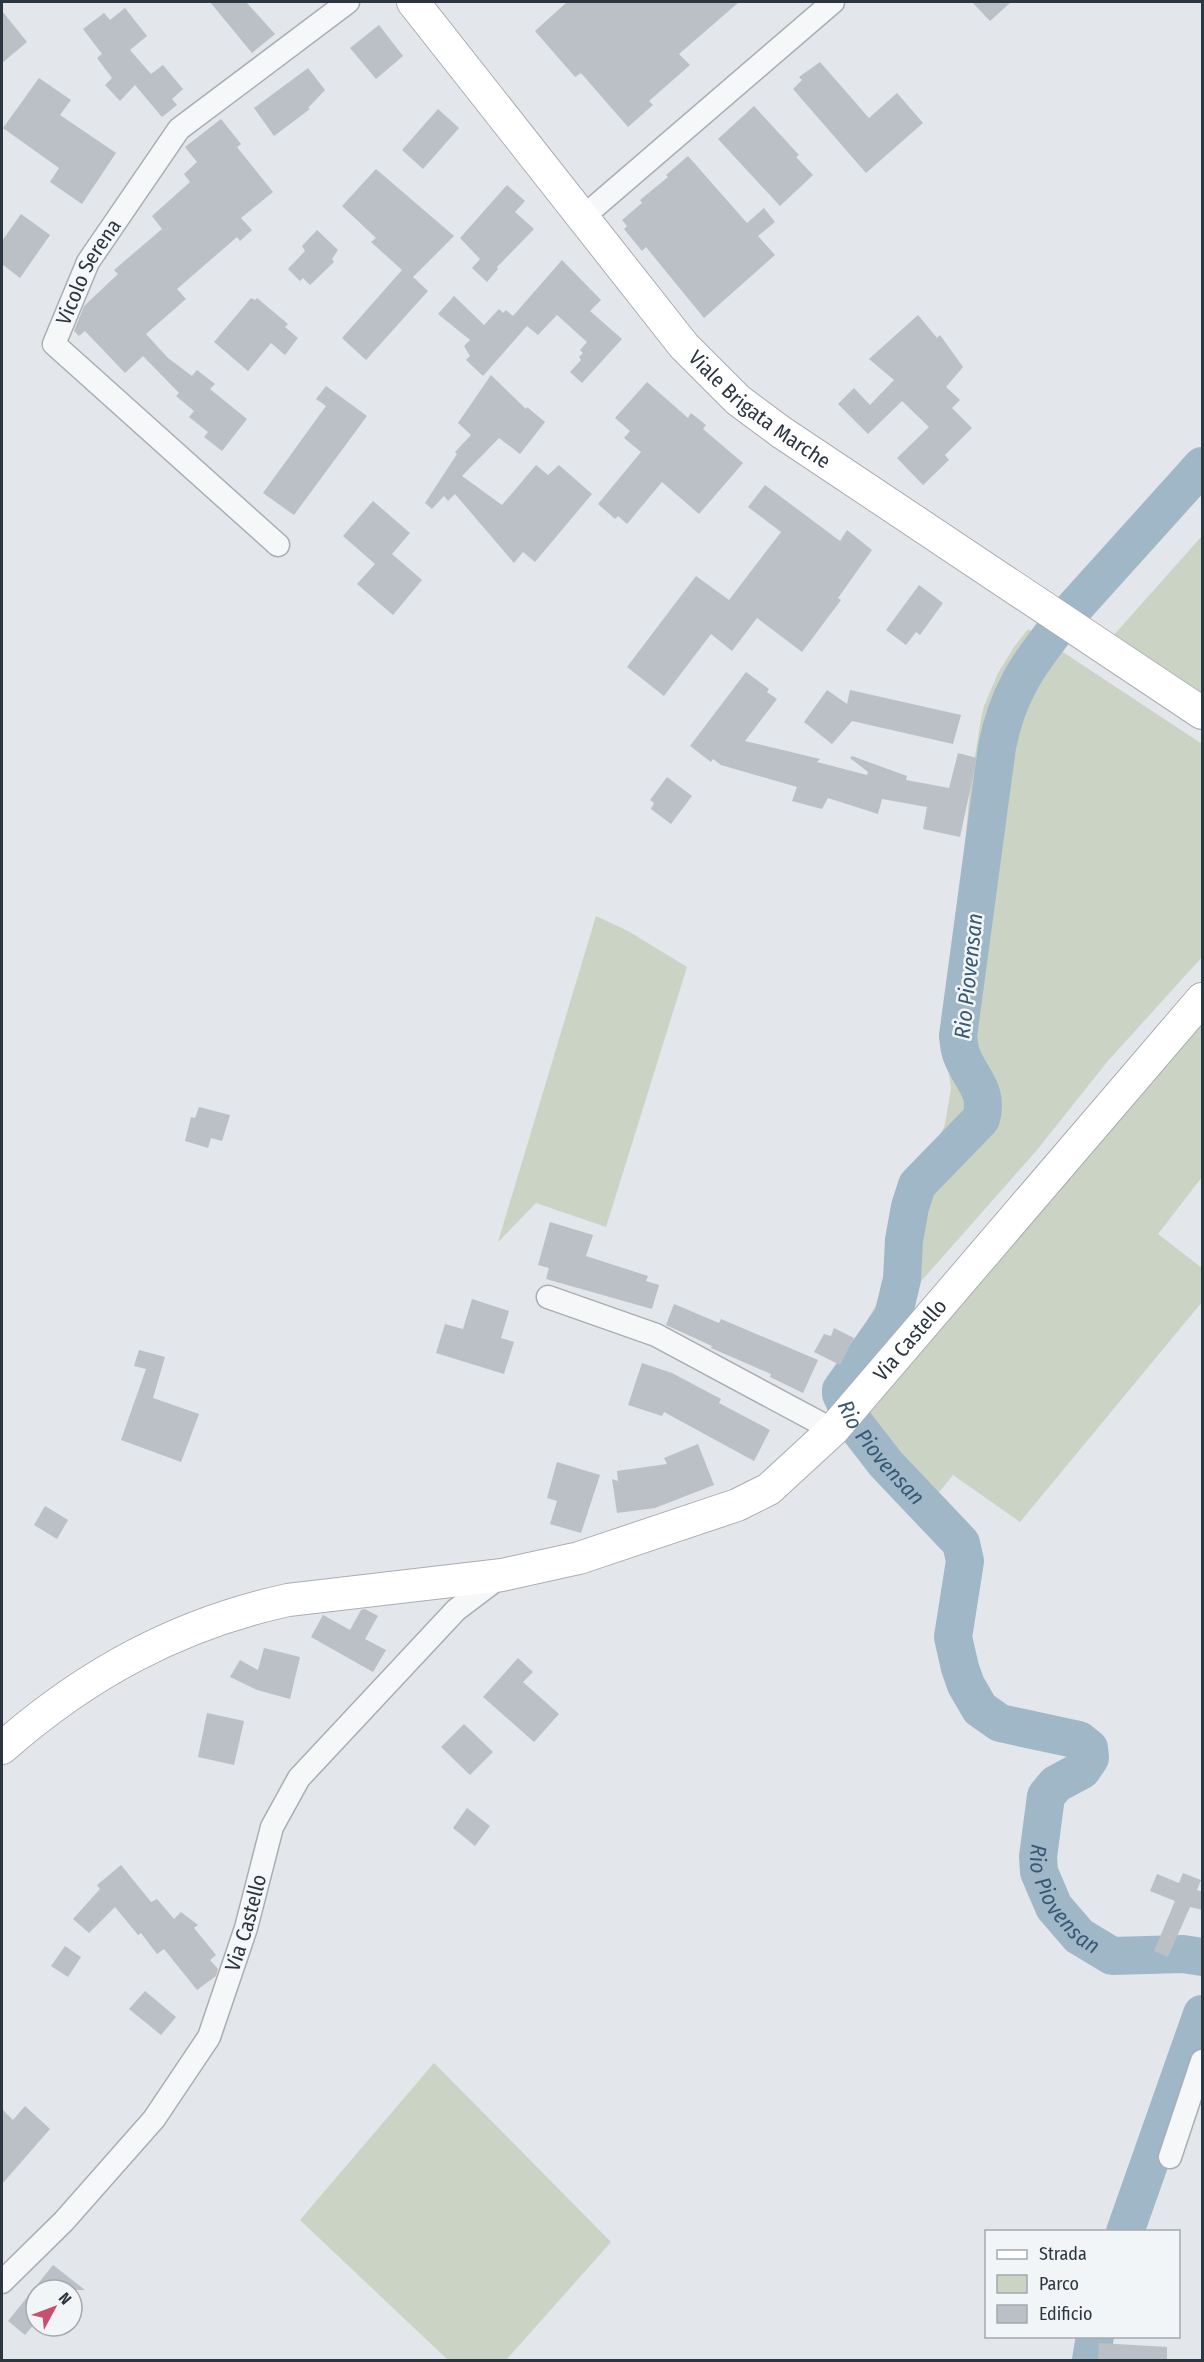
<svg xmlns="http://www.w3.org/2000/svg" width="1204" height="2362" font-family="'Fira Sans Condensed',sans-serif">
<rect width="100%" height="100%" fill="#e3e6ea"/>
<g fill="#cad3c4">
<path d="M 1202,536 L 1202,694 L 1113,636 Z"/>
<path d="M 1028,629 L 1202,744 L 1202,957 L 1107,1062 L 1037,1150 L 825,1390 L 875,1307 L 945,1124 L 951,1088 L 947,1059 L 970,787 L 981,719 L 984,706 L 998,673 L 1014,647 Z"/>
<path d="M 596,916 L 628,931 L 687,967 L 606,1227 L 536,1203 L 498,1242 Z"/>
<path d="M 1202,1006 L 1202,1177 L 1158,1234 L 1202,1268 L 1202,1302 L 1020,1522 L 953,1475 L 920,1516 L 832,1429 Z"/>
<path d="M 434,2063 L 611,2242 L 506,2360 L 448,2360 L 300,2220 Z"/>
</g>
<g fill="none" stroke-linecap="round" stroke-linejoin="round">
<g stroke="#a0b7c7" stroke-width="38">
<path d="M 1074,608 L 1202,466"/>
<path id="s1" d="M 1058,627 C 1026,667 1007,696 997,747 L 958,1036 C 959,1043 959,1050 962,1056 C 971,1080 989,1090 981,1119 L 917,1185 L 910,1207 L 904,1240 L 902,1279 L 893,1317 L 841,1390 L 841,1394 L 855,1424 L 886,1464 L 961,1543 L 965,1561 L 953,1637 L 960,1668 L 966,1685 L 980,1709 L 1000,1723 L 1079,1740 L 1089,1748 L 1090,1758 L 1082,1770 L 1056,1784 L 1046,1796 L 1038,1857 L 1039,1872 L 1054,1907 L 1079,1936 L 1112,1956 L 1183,1954 L 1202,1957"/>
<path d="M 1125,2232 L 1202,2014"/>
<path d="M 1091,2360 L 1095,2336"/>
</g>
</g>
<g fill="#bac0c6">
<path d="M 210,2 L 246,2 L 275,34 L 252,53 Z"/>
<path d="M 567,2 L 739,2 L 679,54 L 690,65 L 649,101 L 653,105 L 628,127 L 581,73 L 575,77 L 535,31 Z"/>
<path d="M 972,2 L 1011,2 L 990,21 Z"/>
<path d="M 125,8 L 147,36 L 130,50 L 151,74 L 163,65 L 183,89 L 172,99 L 177,105 L 162,117 L 135,85 L 120,101 L 105,85 L 112,78 L 97,58 L 102,54 L 83,29 L 104,13 L 110,20 Z"/>
<path d="M 2,11 L 27,42 L 2,63 Z"/>
<path d="M 379,25 L 403,56 L 376,79 L 350,48 Z"/>
<path d="M 820,62 L 869,118 L 897,93 L 923,123 L 866,173 L 793,89 L 802,80 L 799,77 Z"/>
<path d="M 308,68 L 325,90 L 308,108 L 310,109 L 274,136 L 254,108 Z"/>
<path d="M 39,78 L 71,100 L 60,115 L 116,153 L 82,204 L 50,182 L 59,168 L 3,128 Z"/>
<path d="M 754,106 L 799,155 L 796,157 L 813,175 L 780,206 L 718,139 Z"/>
<path d="M 438,109 L 459,128 L 423,169 L 402,150 Z"/>
<path d="M 221,119 L 241,144 L 237,147 L 273,192 L 241,218 L 252,230 L 240,241 L 237,237 L 177,289 L 186,299 L 146,334 L 168,358 L 192,376 L 197,370 L 215,384 L 210,389 L 247,419 L 222,451 L 204,437 L 208,432 L 189,417 L 194,411 L 176,396 L 179,393 L 143,356 L 125,373 L 85,331 L 79,336 L 74,331 L 84,306 L 118,274 L 114,270 L 162,229 L 152,216 L 190,182 L 184,174 L 197,162 L 185,147 Z"/>
<path d="M 688,156 L 747,223 L 764,208 L 775,222 L 758,236 L 775,255 L 704,318 L 646,247 L 642,251 L 624,229 L 627,226 L 622,220 L 642,203 L 640,200 L 668,177 L 666,175 Z"/>
<path d="M 376,169 L 454,236 L 413,277 L 428,291 L 366,360 L 342,338 L 402,270 L 371,242 L 376,238 L 342,206 Z"/>
<path d="M 507,185 L 525,201 L 515,212 L 534,229 L 497,267 L 498,269 L 487,282 L 472,268 L 480,259 L 460,238 Z"/>
<path d="M 21,214 L 50,235 L 20,278 L 2,264 L 2,241 Z"/>
<path d="M 317,230 L 338,250 L 332,259 L 334,262 L 310,285 L 303,278 L 300,281 L 288,269 L 305,251 L 302,246 Z"/>
<path d="M 562,260 L 601,300 L 590,311 L 622,339 L 582,383 L 570,372 L 581,360 L 579,357 L 583,353 L 580,350 L 587,342 L 557,315 L 538,335 L 527,326 L 483,376 L 466,360 L 470,356 L 464,346 L 470,340 L 438,314 L 454,296 L 484,325 L 499,309 L 503,313 L 506,310 L 513,316 Z"/>
<path d="M 251,298 L 255,300 L 257,298 L 288,324 L 285,327 L 298,338 L 285,355 L 271,343 L 248,371 L 214,342 Z"/>
<path d="M 918,315 L 937,338 L 940,335 L 963,367 L 946,387 L 960,400 L 952,408 L 972,428 L 945,455 L 949,460 L 923,485 L 897,458 L 929,427 L 902,401 L 868,434 L 838,404 L 854,388 L 870,405 L 894,380 L 869,359 Z"/>
<path d="M 491,375 L 526,409 L 527,407 L 545,422 L 520,454 L 499,438 L 462,476 L 502,505 L 536,465 L 548,475 L 559,465 L 592,494 L 535,562 L 523,552 L 514,563 L 455,494 L 448,501 L 444,496 L 432,509 L 425,503 L 457,454 L 455,452 L 471,435 L 458,423 Z"/>
<path d="M 647,382 L 688,418 L 691,413 L 706,425 L 703,429 L 743,463 L 699,514 L 662,482 L 627,524 L 618,516 L 615,519 L 598,504 L 641,452 L 624,438 L 630,431 L 615,418 Z"/>
<path d="M 326,386 L 367,416 L 294,515 L 263,493 L 326,406 L 316,399 Z"/>
<path d="M 765,485 L 840,541 L 847,530 L 872,550 L 838,598 L 841,600 L 802,652 L 757,618 L 732,651 L 711,634 L 664,696 L 627,667 L 696,576 L 729,600 L 781,532 L 748,507 Z"/>
<path d="M 373,501 L 410,533 L 392,554 L 422,580 L 393,615 L 357,584 L 375,564 L 343,536 Z"/>
<path d="M 919,585 L 943,603 L 920,635 L 916,632 L 906,645 L 886,630 Z"/>
<path d="M 746,672 L 769,689 L 767,692 L 777,699 L 745,741 L 820,759 L 817,762 L 867,775 L 868,772 L 850,758 L 852,756 L 907,776 L 906,780 L 949,788 L 958,753 L 977,758 L 960,837 L 923,829 L 927,807 L 882,799 L 878,814 L 828,798 L 822,809 L 792,801 L 797,787 L 721,765 L 713,759 L 711,762 L 690,746 Z"/>
<path d="M 827,690 L 847,704 L 850,690 L 961,715 L 953,744 L 852,721 L 832,744 L 804,722 Z"/>
<path d="M 667,777 L 692,796 L 671,824 L 651,809 L 654,803 L 650,800 Z"/>
<path d="M 199,1107 L 230,1115 L 222,1141 L 211,1138 L 208,1148 L 185,1141 L 191,1117 L 195,1118 Z"/>
<path d="M 550,1222 L 593,1235 L 586,1256 L 648,1276 L 646,1281 L 659,1285 L 652,1309 L 546,1279 L 549,1268 L 538,1265 Z"/>
<path d="M 472,1299 L 509,1311 L 501,1338 L 514,1342 L 504,1374 L 436,1353 L 445,1324 L 463,1329 Z"/>
<path d="M 674,1304 L 719,1323 L 721,1319 L 818,1360 L 803,1393 L 770,1377 L 771,1374 L 711,1348 L 712,1346 L 666,1325 Z"/>
<path d="M 834,1328 L 854,1338 L 840,1365 L 814,1352 L 824,1334 L 831,1336 Z"/>
<path d="M 139,1350 L 165,1357 L 153,1398 L 199,1414 L 181,1462 L 121,1440 L 146,1369 L 134,1366 Z"/>
<path d="M 642,1363 L 672,1373 L 721,1399 L 719,1403 L 770,1430 L 754,1461 L 664,1412 L 662,1416 L 628,1405 Z"/>
<path d="M 698,1444 L 714,1485 L 655,1508 L 617,1513 L 612,1479 L 618,1481 L 617,1471 L 667,1464 L 664,1458 Z"/>
<path d="M 557,1462 L 600,1475 L 581,1533 L 550,1524 L 557,1501 L 547,1498 Z"/>
<path d="M 45,1506 L 68,1520 L 57,1539 L 34,1525 Z"/>
<path d="M 365,1609 L 378,1616 L 365,1639 L 386,1650 L 373,1672 L 311,1637 L 323,1615 L 350,1630 L 361,1610 Z"/>
<path d="M 264,1648 L 300,1657 L 290,1699 L 257,1690 L 230,1677 L 240,1660 L 258,1670 Z"/>
<path d="M 518,1658 L 533,1672 L 523,1682 L 559,1714 L 534,1742 L 483,1697 Z"/>
<path d="M 207,1713 L 244,1721 L 234,1765 L 198,1757 Z"/>
<path d="M 464,1724 L 493,1752 L 470,1775 L 441,1747 Z"/>
<path d="M 467,1808 L 490,1826 L 475,1846 L 453,1828 Z"/>
<path d="M 121,1865 L 151,1902 L 157,1899 L 174,1919 L 181,1912 L 198,1925 L 194,1928 L 216,1955 L 210,1960 L 218,1969 L 216,1976 L 197,1990 L 164,1949 L 157,1954 L 141,1933 L 138,1935 L 115,1907 L 89,1933 L 73,1919 L 100,1889 L 97,1885 Z"/>
<path d="M 1183,1873 L 1201,1880 L 1197,1890 L 1203,1892 L 1203,1910 L 1190,1907 L 1168,1957 L 1154,1951 L 1175,1901 L 1150,1891 L 1157,1874 L 1179,1883 Z"/>
<path d="M 65,1946 L 81,1957 L 68,1977 L 51,1966 Z"/>
<path d="M 145,1991 L 176,2017 L 161,2035 L 129,2009 Z"/>
<path d="M 25,2106 L 50,2129 L 2,2184 L 2,2109 L 13,2120 Z"/>
<path d="M 53,2265 L 85,2290 L 36,2290 L 36,2322 L 25,2335 L 8,2321 Z"/>
<path d="M 1099,2343 L 1167,2347 L 1167,2361 L 1098,2361 Z"/>
</g>
<g fill="none" stroke-linecap="round" stroke-linejoin="round">
<g stroke="#a8aeb4" stroke-width="25">
<g id="street">
<path d="M 583,217 L 833,2"/>
<path id="s2" d="M 278,545 L 54,344 L 88,262 L 179,129 L 348,2"/>
<path d="M 548,1297 L 656,1335 L 833,1430"/>
<path d="M 1170,2157 L 1202,2061"/>
<path id="s3" d="M 2,2282 L 64,2221 L 154,2119 L 209,2037 L 246,1928 L 272,1827 L 299,1778 L 456,1610 L 501,1576"/>
</g>
</g>
<g stroke="#a8aeb4" stroke-width="34">
<g id="secondary">
<path id="s4" d="M 413,2 L 684,346 L 738,400 L 781,432 L 1202,713"/>
<path id="s5" d="M 2,1748 C 86,1674 178,1624 288,1600 L 502,1575 L 579,1558 L 737,1505 L 769,1489 L 833,1430 L 1202,999"/>
</g>
</g>
<use href="#street" stroke="#f5f7f8" stroke-width="22"/>
<use href="#secondary" stroke="#fff" stroke-width="32"/>
</g>
<g text-anchor="middle" stroke-width="5" stroke-linejoin="round" paint-order="stroke">
<g font-size="21" fill="#2c3641" stroke="#f2f5f7">
<text dy="7" stroke="none"><textPath href="#s2" startOffset="381">Vicolo Serena</textPath></text>
<text dy="7" stroke="none"><textPath href="#s4" startOffset="537">Viale Brigata Marche</textPath></text>
<text dy="7" stroke="none"><textPath href="#s5" startOffset="1028">Via Castello</textPath></text>
<text dy="7" stroke="none"><textPath href="#s3" startOffset="442">Via Castello</textPath></text>
</g>
<g font-size="22" font-style="italic" fill="#385873" stroke="#f2f5f7">
<text transform="translate(968 976) rotate(-84)" y="8">Rio Piovensan</text>
<text dy="8" stroke="none"><textPath href="#s1" startOffset="908">Rio Piovensan</textPath></text>
<text dy="8" stroke="none"><textPath href="#s1" startOffset="1502">Rio Piovensan</textPath></text>
</g>
</g>
<rect width="1204" height="2362" fill="none" stroke="#2c3641" stroke-width="6"/>
<rect x="985" y="2230" width="195" height="108" fill="#f2f5f7" stroke="#a3a9ae" stroke-width="1.5"/>
<rect x="997" y="2250" width="30" height="9" fill="#ffffff" stroke="#a3a9ae" stroke-width="1.5"/>
<text x="1039" y="2260" font-size="18" fill="#2c3641">Strada</text>
<rect x="997" y="2275" width="30" height="18" fill="#cad3c4" stroke="#a3a9ae" stroke-width="1.5"/>
<text x="1039" y="2290" font-size="18" fill="#2c3641">Parco</text>
<rect x="997" y="2305" width="30" height="18" fill="#bac0c6" stroke="#a3a9ae" stroke-width="1.5"/>
<text x="1039" y="2320" font-size="18" fill="#2c3641">Edificio</text>
<g transform="translate(54 2308) rotate(49)"><circle r="28" fill="#f2f5f7" stroke="#a3a9ae" stroke-width="1.5"/>
<path d="M0-4.5L10 22L0 15L-10 22Z" fill="#c6506e"/>
<text y="-9" font-size="16" font-weight="bold" text-anchor="middle" fill="#2c3641">N</text>
</g>
</svg>
